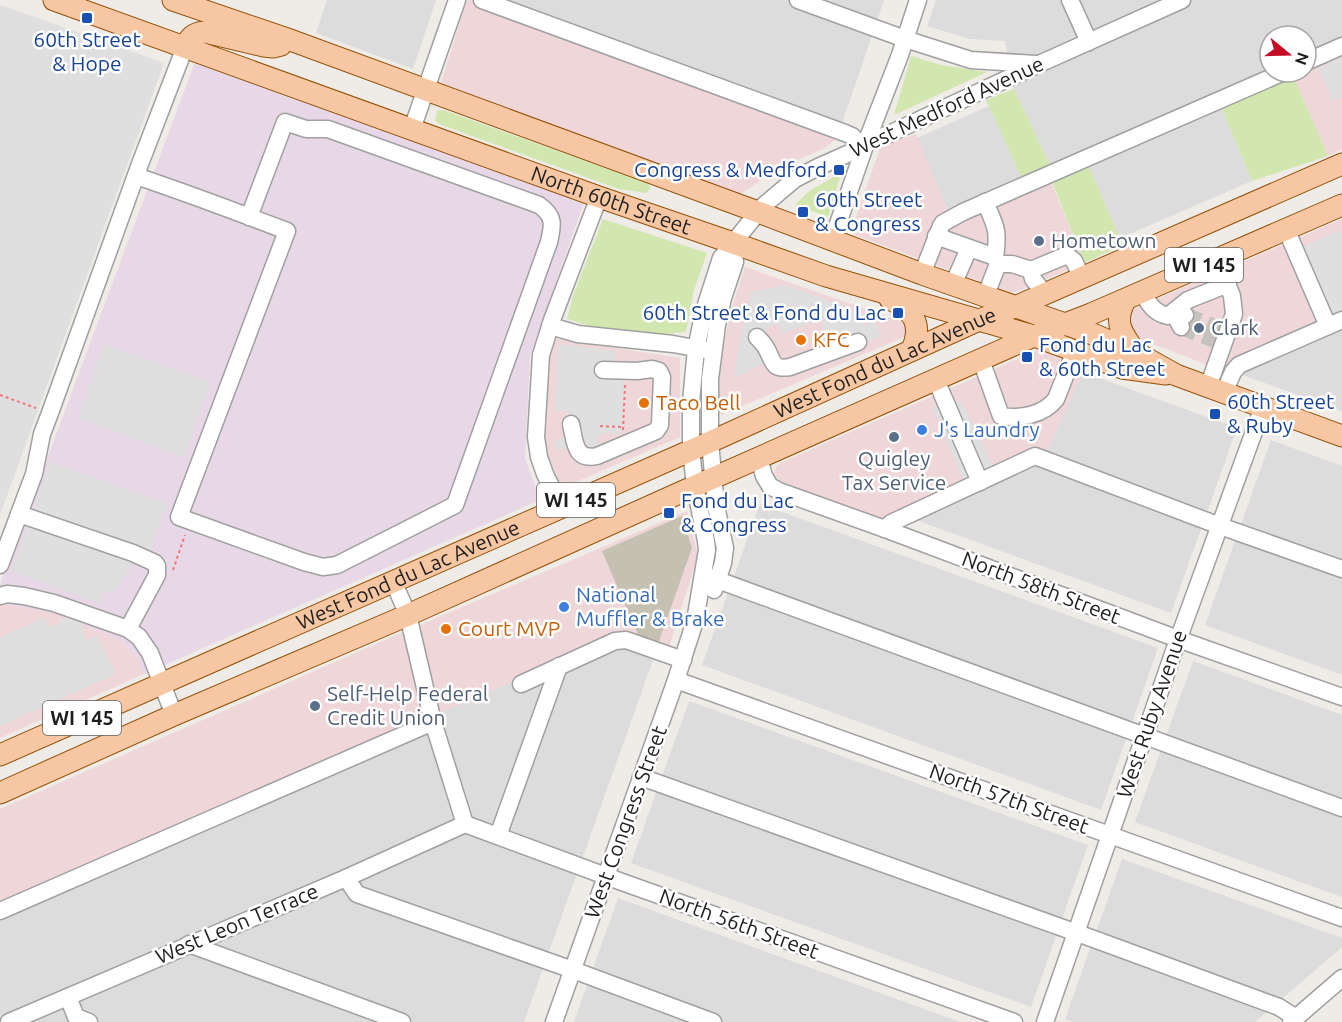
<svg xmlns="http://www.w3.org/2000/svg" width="1342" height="1022" font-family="Ubuntu,sans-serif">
<rect width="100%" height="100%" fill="#efebe6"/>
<g fill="#dddcdc">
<path d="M 327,0 L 436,0 L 413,69 L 316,33 Z"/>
<path d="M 474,0 L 884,0 L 846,112 L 842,123 L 837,129 Z"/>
<path d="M 936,0 L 1342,0 L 1342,40 L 1306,56 L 1306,36 L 1270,36 L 1270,71 L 1221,107 L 1252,181 L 1120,238 L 1088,166 L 1056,178 L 1014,89 L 1005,41 L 969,39 L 927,26 Z"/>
<path d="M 989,106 L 1023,181 L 953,223 L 917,138 Z"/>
<path d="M 1342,328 L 1342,411 L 1237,373 Z"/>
<path d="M 1083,372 L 1237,428 L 1171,613 L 905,516 L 1046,452 Z"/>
<path d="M 1271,440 L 1342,466 L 1342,675 L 1205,625 Z"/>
<path d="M 760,504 L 1158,648 L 1101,810 L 702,665 Z"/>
<path d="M 617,636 L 657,649 L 524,1022 L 0,1022 L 0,904 Z"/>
<path d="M 1193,661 L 1342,715 L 1342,897 L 1135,822 Z"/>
<path d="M 689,701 L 1088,845 L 1031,1007 L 631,863 Z"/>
<path d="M 1122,859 L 1342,938 L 1342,947 L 1255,1022 L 1073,1022 L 1065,1019 Z"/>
<path d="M 618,898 L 960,1022 L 574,1022 Z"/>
</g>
<g fill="#efd6d9">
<path d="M 467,0 L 474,0 L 844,132 L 825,148 L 784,166 L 740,194 L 440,86 Z"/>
<path d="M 1342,55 L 1342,149 L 1328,156 L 1293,76 L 1306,72 L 1306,71 Z"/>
<path d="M 916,134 L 953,223 L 1051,181 L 1084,263 L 1016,292 L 1011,293 L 855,235 L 853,226 L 880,148 L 883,145 Z"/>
<path d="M 1342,219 L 1342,314 L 1218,369 L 1130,335 L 1125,319 L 1130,311 L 1134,309 Z"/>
<path d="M 745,267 L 923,329 L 721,415 L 716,385 L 730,313 Z"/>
<path d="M 551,338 L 680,358 L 680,437 L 562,488 L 545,447 Z"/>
<path d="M 1040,349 L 1085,368 L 1046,452 L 891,523 L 780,481 L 775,476 L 774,472 L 776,467 L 780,463 Z"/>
<path d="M 687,511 L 698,556 L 667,653 L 617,636 L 0,904 L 0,809 L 392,637 Z"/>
<path d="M 0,589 L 3,604 L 57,614 L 118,639 L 135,655 L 144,674 L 0,738 Z"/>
</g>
<path fill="#e8d8e7" d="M 195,62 L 584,202 L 530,356 L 525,458 L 540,500 L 144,674 L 135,655 L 118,639 L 57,614 L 3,604 L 0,585 Z"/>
<path fill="#c4c1b2" d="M 682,516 L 692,548 L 658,644 L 639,637 L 602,551 Z"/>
<g fill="#d2e7af">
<path d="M 911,56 L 941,65 L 987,72 L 894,115 Z"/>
<path d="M 1293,76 L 1328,156 L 1252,181 L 1221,107 Z"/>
<path d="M 1014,89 L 1056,178 L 1088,165 L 1123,245 L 1084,263 L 1052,181 L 1023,181 L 986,100 Z"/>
<path d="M 443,110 L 647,183 L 650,186 L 650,189 L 646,193 L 619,189 L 439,124 L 435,120 L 437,111 Z"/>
<path d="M 841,173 L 828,217 L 795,205 L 809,191 Z"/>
<path d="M 603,219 L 707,253 L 694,290 L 686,332 L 665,334 L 614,333 L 567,319 L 573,296 Z"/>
</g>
<g fill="#dfdfdf">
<path d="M 1,5 L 164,63 L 0,515 L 0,6 Z"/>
<path d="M 1342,57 L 1342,97 L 1333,101 L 1318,68 Z"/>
<path d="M 1340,230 L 1342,234 L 1342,312 L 1319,322 L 1289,253 Z"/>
<path d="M 785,285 L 865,314 L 862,322 L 864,325 L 875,321 L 881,335 L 848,352 L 843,338 L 828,343 L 820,320 L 782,333 L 778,324 L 768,327 L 764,336 L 776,357 L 734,378 L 739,343 L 751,292 Z"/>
<path d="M 104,344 L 210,382 L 184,457 L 78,417 Z"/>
<path d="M 558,344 L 615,351 L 614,377 L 625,378 L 621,434 L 603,433 L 600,435 L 597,439 L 600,447 L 590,451 L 585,440 L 558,451 L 555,441 L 567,436 L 567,411 L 555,411 Z"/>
<path d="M 949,401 L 962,402 L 993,466 L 963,479 L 932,408 Z"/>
<path d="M 51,462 L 167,504 L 145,565 L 139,564 L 134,565 L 129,568 L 119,588 L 115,592 L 104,593 L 100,603 L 12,571 Z"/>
<path d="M 45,617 L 50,628 L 61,623 L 60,617 L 81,623 L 86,640 L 97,636 L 116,674 L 0,726 L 0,637 Z"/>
</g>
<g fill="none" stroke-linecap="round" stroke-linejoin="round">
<g stroke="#c5c2be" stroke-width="16" stroke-dasharray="16 8" stroke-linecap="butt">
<path d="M 1185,315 L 1219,329"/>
<path d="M 1181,327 L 1215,340"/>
</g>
<g stroke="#a0a0a0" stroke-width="19">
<g id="minor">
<path d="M 482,0 L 845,133 L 852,136 L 863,147"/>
<path d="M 798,0 L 905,39 L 971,60 L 1036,64"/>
<path d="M 1070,0 L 1089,42"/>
<path d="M 1306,62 L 1342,46"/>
<path d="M 412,129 L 457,0"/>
<path d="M 136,176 C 187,193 237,212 287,231 L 179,517 L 304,562 L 323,567 L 337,565 L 455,505 L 549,242 C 553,225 555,216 539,205 L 328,129 L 306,129 L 285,122 L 249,217"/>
<path d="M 985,202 C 996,227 999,230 995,257"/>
<path d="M 1286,229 L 1328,326"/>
<path d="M 936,236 L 995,257 L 998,264 L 985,297"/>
<path d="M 832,241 L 866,143 L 900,55 L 918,0"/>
<path d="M 998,264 L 1012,264 L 1031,270"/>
<path d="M 922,274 L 941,226 L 943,223 L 963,212 L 1284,72"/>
<path d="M 953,285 L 969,248"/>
<path d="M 1142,292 C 1149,304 1154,313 1168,316 L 1188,300 L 1228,284"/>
<path d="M 1045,294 L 1033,279 L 1031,270 L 1067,255 L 1074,261 L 1082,278"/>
<path d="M 550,326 L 578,334 L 673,344 L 706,350"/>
<path d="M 1181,327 L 1177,319 L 1185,315"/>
<path d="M 757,337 C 760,340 764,344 766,348 C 774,361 771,370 790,367 L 858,342"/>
<path d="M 981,360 L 1001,416 C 1020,419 1044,415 1056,399 L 1075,351"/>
<path d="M 936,380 L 980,482"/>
<path d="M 1208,387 L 1234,314 L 1232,296 L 1217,259"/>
<path d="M 1224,393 L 1233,372 L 1239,365 L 1342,320"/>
<path d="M 571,424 C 575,441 574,461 597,456 L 656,431 L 660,425 L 662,377 L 659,371 L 652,369 L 637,371 L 603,370"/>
<path d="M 759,458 L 764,476 L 770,486 L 779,491 L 885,529 L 1178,639 L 1342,697"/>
<path d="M 561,507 L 545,474 L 539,457 L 536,437 L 541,355 L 552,320 L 599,197"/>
<path d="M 19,514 L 133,553 L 155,563 L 157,566 L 157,575 L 128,629"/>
<path d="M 885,529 L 891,523 L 1035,456 L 1220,526 L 1342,569"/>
<path d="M 0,565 L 34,474 L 42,434 L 50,413 L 140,164 L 185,47"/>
<path d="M 704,575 L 1342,808"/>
<path d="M 393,581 L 408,615 L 433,722 L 465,824"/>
<path d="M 714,590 L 723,563 L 725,548 L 716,506 L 710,442 L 710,379 L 717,325 L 723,298 L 735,262 L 733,243"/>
<path d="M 0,596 L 7,594 L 24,596 L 54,603 L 128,629 L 139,637 L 150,653 L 174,715"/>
<path d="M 676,680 L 1342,918"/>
<path d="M 521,684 L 615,641 L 626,640 L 683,660"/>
<path d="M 641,777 L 1091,938 L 1279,1007 L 1296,1018"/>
<path d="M 465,824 L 622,882 L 1014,1022"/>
<path d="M 498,836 L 559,666"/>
<path d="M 346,878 L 357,894 L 573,970 L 713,1022"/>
<path d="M 0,911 L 433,722"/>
<path d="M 189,944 L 402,1022"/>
<path d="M 68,997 L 76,1017 L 89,1022"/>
<path d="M 9,1022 L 346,878 L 465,824"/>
<path d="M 554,1022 L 676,680 L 695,621 L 707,550 L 706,541 L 695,486 L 691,450 L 691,402 L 696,349 L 704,311 L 721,258 L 763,206 L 795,179 L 818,167 L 863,147 L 866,143 L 889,134 L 1039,64 L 1182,0"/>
<path d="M 1045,1022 L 1174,651 L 1263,407"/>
<path d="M 1291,1022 L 1342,978"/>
</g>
</g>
<g stroke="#935108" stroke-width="23">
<g id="major">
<path id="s1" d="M 54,0 L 599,197 L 733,243 L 826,276 L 1034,336 L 1122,368 L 1166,374"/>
<path d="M 173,0 L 293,41 L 758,212 L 922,274 L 1088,332 L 1135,352 L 1176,375 L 1342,436"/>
<path d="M 185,47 C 190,37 193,33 205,32 L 264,46 L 273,47 L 281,45"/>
<path d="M 890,299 C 914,311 923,324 912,350"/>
<path d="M 1125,300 C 1113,324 1122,332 1135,352"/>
<path id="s2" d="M 0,755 L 710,442 L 979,320 L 1015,307 L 1342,164"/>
<path d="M 0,793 L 174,715 L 408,615 L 695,486 L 1034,336 L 1091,314 L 1342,205"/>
</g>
</g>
<g stroke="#f37479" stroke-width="2" stroke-dasharray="3 3" stroke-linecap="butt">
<path d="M 0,395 L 36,408"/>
<path d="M 600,426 L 623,427"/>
<path d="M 623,430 L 625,385"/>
<path d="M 173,570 L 185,535"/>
</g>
<use href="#minor" stroke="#fff" stroke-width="16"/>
<use href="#major" stroke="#f7c7a3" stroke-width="21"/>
</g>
<g fill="#1a4fb4" stroke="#fff" stroke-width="2">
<rect x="81" y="12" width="12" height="12" rx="3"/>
<rect x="833" y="164" width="12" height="12" rx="3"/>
<rect x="797" y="206" width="12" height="12" rx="3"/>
<rect x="892" y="307" width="12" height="12" rx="3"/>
<rect x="1021" y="351" width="12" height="12" rx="3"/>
<rect x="1209" y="408" width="12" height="12" rx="3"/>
<rect x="663" y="507" width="12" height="12" rx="3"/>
</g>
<g fill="#5c6f8a" stroke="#fff" stroke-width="2">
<circle cx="1039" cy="241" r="6"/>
<circle cx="1199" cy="328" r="6"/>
<circle cx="894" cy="437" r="6"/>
<circle cx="315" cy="706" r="6"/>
</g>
<g fill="#e8710a" stroke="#fff" stroke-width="2">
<circle cx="801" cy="340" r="6"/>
<circle cx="644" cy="403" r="6"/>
<circle cx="446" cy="629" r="6"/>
</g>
<g fill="#3f7fe0" stroke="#fff" stroke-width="2">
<circle cx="922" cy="430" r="6"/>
<circle cx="564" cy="607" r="6"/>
</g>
<g text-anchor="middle" stroke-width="5" stroke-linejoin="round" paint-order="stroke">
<g fill="#fff" stroke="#626262" stroke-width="1.5">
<rect x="1165" y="248" width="78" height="34" rx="4.5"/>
<rect x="537" y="483" width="78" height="34" rx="4.5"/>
<rect x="43" y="701" width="78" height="34" rx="4.5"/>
</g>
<g font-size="20" font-weight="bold" fill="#1f1f1f">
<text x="1204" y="272">WI 145</text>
<text x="576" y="507">WI 145</text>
<text x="82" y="725">WI 145</text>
</g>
<g font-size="21" fill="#164399" stroke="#fff" text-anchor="start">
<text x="87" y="47" text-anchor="middle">60th Street<tspan x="87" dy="24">&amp; Hope</tspan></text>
<text x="827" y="177" text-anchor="end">Congress &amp; Medford</text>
<text x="815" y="207">60th Street<tspan x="815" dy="24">&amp; Congress</tspan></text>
<text x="886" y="320" text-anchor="end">60th Street &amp; Fond du Lac</text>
<text x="1039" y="352">Fond du Lac<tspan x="1039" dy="24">&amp; 60th Street</tspan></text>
<text x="1227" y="409">60th Street<tspan x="1227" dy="24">&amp; Ruby</tspan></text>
<text x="681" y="508">Fond du Lac<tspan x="681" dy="24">&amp; Congress</tspan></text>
</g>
<g font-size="21" fill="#1f1f1f" stroke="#fff">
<text transform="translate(947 107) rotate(-25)" y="7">West Medford Avenue</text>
<text dy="7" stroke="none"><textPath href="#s1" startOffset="592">North 60th Street</textPath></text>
<text dy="7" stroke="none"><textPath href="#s2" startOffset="968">West Fond du Lac Avenue</textPath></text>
<text dy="7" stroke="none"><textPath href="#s2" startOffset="446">West Fond du Lac Avenue</textPath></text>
<text transform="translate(1041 588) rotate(21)" y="7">North 58th Street</text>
<text transform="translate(1152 714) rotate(-71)" y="7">West Ruby Avenue</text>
<text transform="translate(1009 799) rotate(20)" y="7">North 57th Street</text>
<text transform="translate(626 822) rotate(-70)" y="7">West Congress Street</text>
<text transform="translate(237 924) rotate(-23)" y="7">West Leon Terrace</text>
<text transform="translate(739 924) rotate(20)" y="7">North 56th Street</text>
</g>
<g font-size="21" fill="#4e5e75" stroke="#fff" text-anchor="start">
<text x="1051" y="248">Hometown</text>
<text x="1211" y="335">Clark</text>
<text x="894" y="466" text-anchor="middle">Quigley<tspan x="894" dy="24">Tax Service</tspan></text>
<text x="327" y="701">Self-Help Federal<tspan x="327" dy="24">Credit Union</tspan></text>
</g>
<g font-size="21" fill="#c56008" stroke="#fff" text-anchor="start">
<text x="813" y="347">KFC</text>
<text x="656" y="410">Taco Bell</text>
<text x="458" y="636">Court MVP</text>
</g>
<g font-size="21" fill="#366cbe" stroke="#fff" text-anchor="start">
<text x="934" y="437">J's Laundry</text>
<text x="576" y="602">National<tspan x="576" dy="24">Muffler &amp; Brake</tspan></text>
</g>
</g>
<g transform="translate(1288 54) rotate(109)"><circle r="28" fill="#ffffff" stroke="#a5a5a5" stroke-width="1.5"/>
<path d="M0-4.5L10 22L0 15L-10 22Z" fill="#c40b25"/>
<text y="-9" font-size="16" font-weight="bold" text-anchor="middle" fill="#1f1f1f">N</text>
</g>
</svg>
